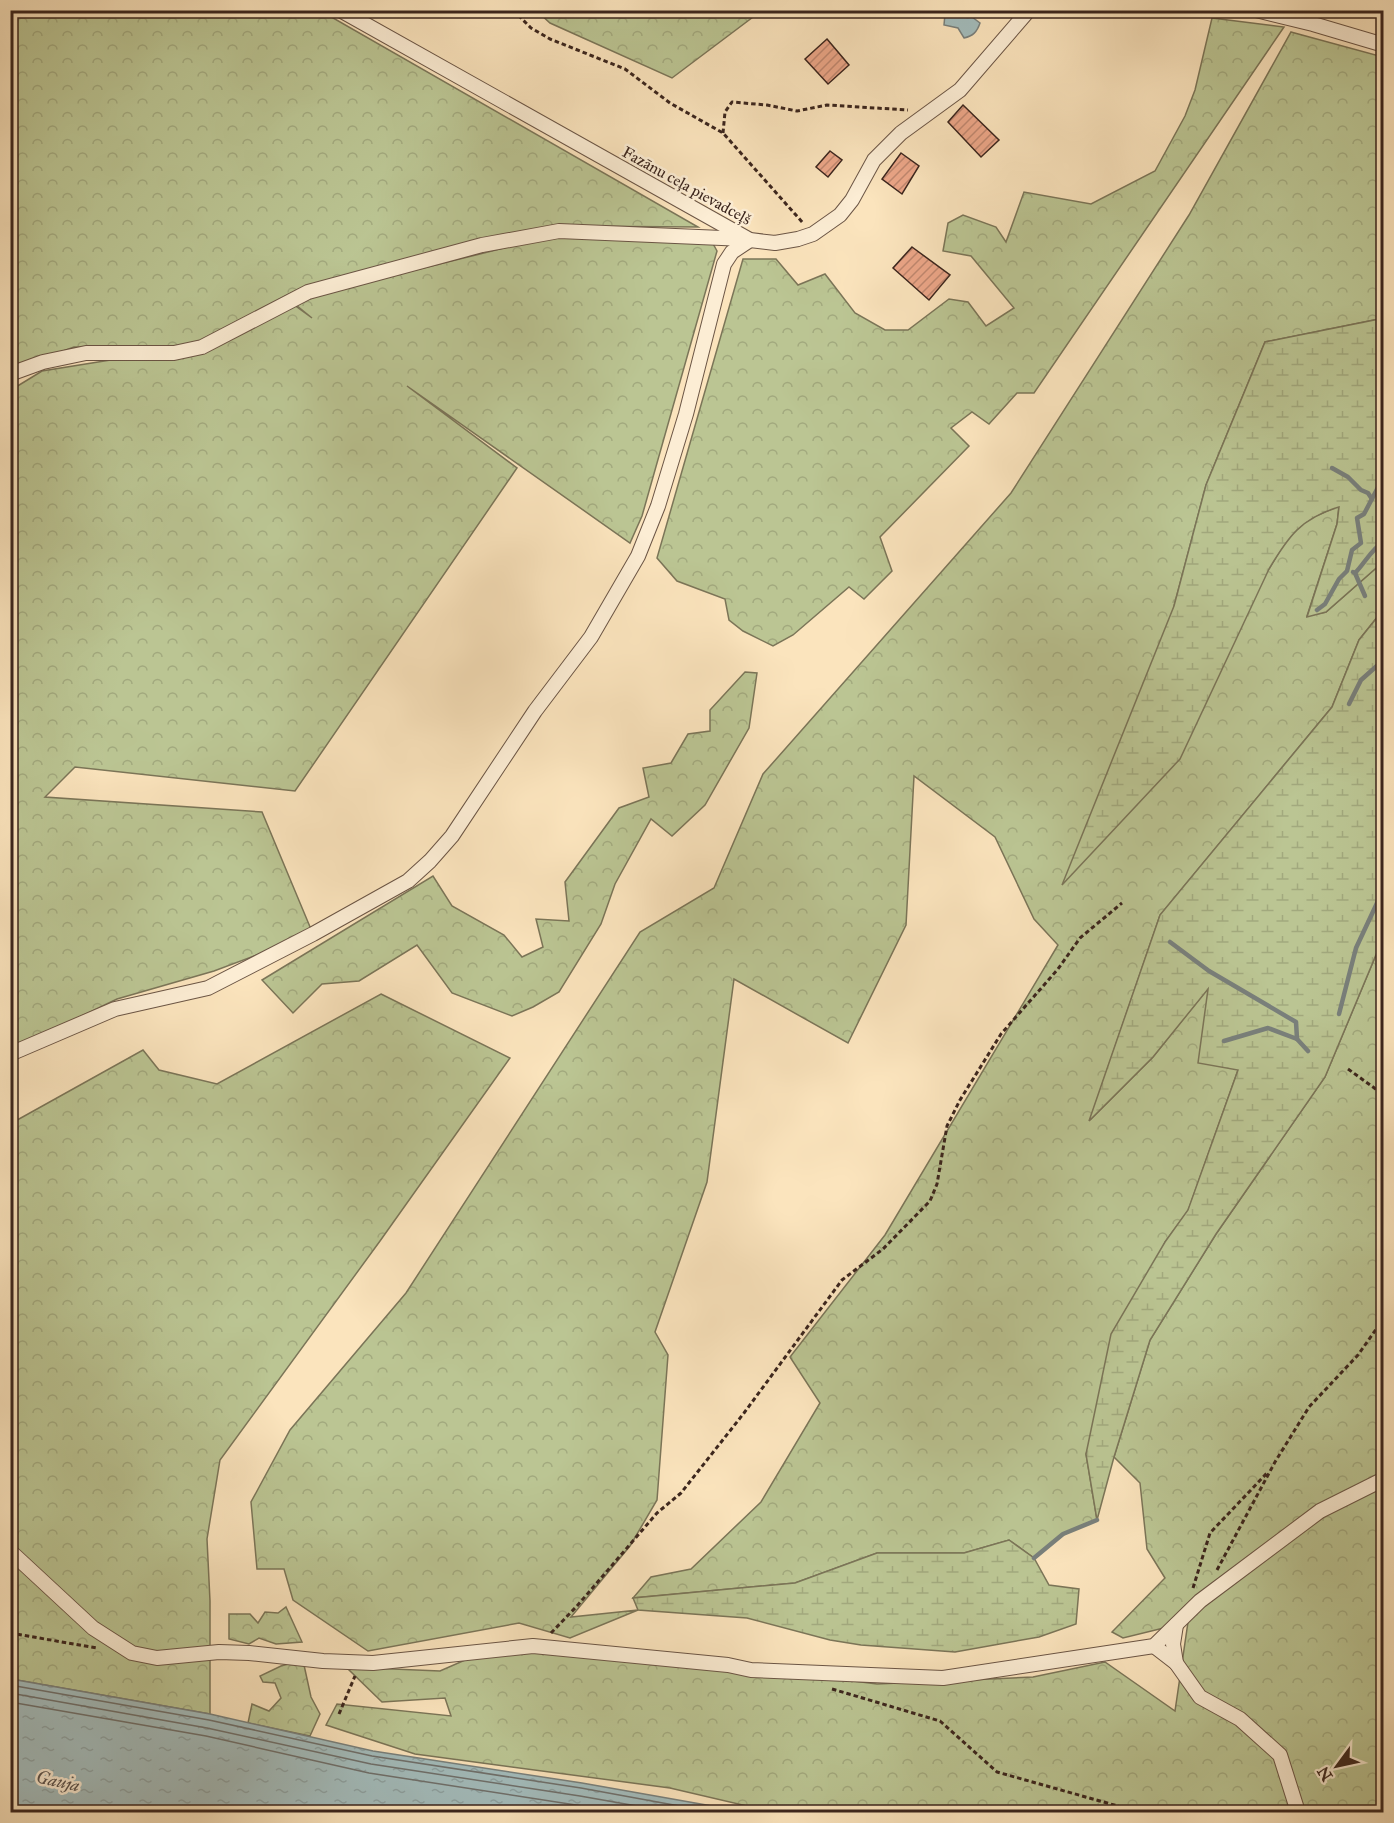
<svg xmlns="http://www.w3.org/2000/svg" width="1394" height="1823" font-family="'IM FELL Great Primer',serif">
<defs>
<pattern id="forest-crowns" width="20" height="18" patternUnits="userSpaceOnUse" patternTransform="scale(1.5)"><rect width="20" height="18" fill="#bbc593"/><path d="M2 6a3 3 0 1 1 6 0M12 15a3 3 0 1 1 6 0" fill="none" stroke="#a2a97e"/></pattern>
<pattern id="wetland-marsh" width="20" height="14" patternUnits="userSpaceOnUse" patternTransform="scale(1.5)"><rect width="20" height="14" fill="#bbc593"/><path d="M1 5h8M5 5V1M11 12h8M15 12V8" fill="none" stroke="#a2a97e"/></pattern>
<pattern id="water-ripples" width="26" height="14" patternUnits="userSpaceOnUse" patternTransform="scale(1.5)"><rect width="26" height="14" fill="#a3bcbc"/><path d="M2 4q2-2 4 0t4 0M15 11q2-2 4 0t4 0" fill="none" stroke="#8da1a1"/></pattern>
<pattern id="building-hatch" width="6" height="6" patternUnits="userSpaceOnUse" patternTransform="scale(1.5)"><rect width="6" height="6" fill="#eca688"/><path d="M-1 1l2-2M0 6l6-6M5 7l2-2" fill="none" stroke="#c0876f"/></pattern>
</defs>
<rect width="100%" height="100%" fill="#fbe4bd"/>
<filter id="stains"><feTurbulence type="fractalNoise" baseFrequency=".00333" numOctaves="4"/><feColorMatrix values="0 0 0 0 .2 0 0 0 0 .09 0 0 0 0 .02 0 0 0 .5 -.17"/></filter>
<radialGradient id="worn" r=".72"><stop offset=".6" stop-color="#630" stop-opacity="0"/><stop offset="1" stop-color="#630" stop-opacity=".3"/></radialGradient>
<g fill="url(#forest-crowns)" stroke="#7b7558" stroke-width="1.5">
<path d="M 10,11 L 321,11 L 698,227 L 558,226 L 474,241 L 299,289 L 196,343 L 155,349 L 74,347 L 11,370 Z"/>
<path d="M 537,11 L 761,11 L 672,78 L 550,23 Z"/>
<path d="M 1212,18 L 1284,27 L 1034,393 L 1017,393 L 989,424 L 972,412 L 951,428 L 969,446 L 880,537 L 892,571 L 864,599 L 849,587 L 793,635 L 773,646 L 743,631 L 729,620 L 725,599 L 677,581 L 657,558 L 743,259 L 776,259 L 798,285 L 825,274 L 855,313 L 885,330 L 908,330 L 949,299 L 968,302 L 986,326 L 1014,308 L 971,256 L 943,251 L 948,223 L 963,215 L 996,227 L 1006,242 L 1024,192 L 1091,204 L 1155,171 L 1185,116 L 1195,90 Z"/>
<path d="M 1291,32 L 1383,57 L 1383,311 L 1379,319 L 1265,342 L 1206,485 L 1174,606 L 1269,569 L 1285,542 L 1298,528 L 1311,518 L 1339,506 L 1337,524 L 1307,616 L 1326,612 L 1383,562 L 1383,610 L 1359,640 L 1332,707 L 1160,915 L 1090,1120 L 1153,1057 L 1208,988 L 1238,1070 L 1188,1211 L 1165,1242 L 1086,1454 L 1097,1520 C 1071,1527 1053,1541 1034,1558 L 1009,1540 L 964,1553 L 877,1553 L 795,1583 L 633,1598 L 651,1577 L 691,1569 L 761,1502 L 820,1403 L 790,1357 L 885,1235 L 1058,945 L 1034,919 L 995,837 L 914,776 L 906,925 L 848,1043 L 734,979 L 707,1182 L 655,1332 L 668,1355 L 657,1500 L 630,1546 L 571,1617 L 638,1610 L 570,1638 L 519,1623 L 368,1651 L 293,1600 L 284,1569 L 257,1569 L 251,1502 L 290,1430 L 406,1293 L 640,932 L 714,888 L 763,774 L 1011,493 L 1189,215 Z"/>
<path d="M 561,234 L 711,240 L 717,251 L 642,516 L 630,543 L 407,386 L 517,468 L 295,791 L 75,767 L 45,797 L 262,812 L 313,934 L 214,971 L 117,999 L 11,1050 L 11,390 L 42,371 L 123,358 L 165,359 L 290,302 L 312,318 L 296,305 L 326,292 Z"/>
<path d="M 745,672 L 757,673 L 749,728 L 705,805 L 672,836 L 651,819 L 615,884 L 601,924 L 559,992 L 533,1007 L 512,1016 L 452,993 L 417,945 L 359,981 L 322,984 L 293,1013 L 262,980 L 433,876 L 452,906 L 504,935 L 522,957 L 543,947 L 536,919 L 569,921 L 565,882 L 619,808 L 649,797 L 643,768 L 671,763 L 688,734 L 710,731 L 710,710 Z"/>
<path d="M 1383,938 L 1383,1812 L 773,1812 L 670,1788 L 415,1754 L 326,1725 L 337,1704 L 451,1716 L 445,1698 L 382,1702 L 346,1667 L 440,1671 L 504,1643 L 688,1660 L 877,1684 L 1033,1677 L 1105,1662 L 1175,1711 L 1188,1622 L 1123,1638 L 1112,1632 L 1165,1578 L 1147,1549 L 1140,1483 L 1114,1457 L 1150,1340 L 1216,1234 L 1325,1077 Z"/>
<path d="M 381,994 L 510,1058 L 380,1241 L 220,1460 L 207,1539 L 210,1601 L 210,1714 L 11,1679 L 10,1124 L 143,1050 L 159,1070 L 217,1084 Z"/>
<path d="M 286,1607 L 302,1642 L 276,1644 L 259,1638 L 249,1644 L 229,1639 L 229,1614 L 250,1614 L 258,1623 L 265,1612 L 278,1613 Z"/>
<path d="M 299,1661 L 304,1665 L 311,1697 L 320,1714 L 310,1736 L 248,1723 L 252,1704 L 269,1711 L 281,1698 L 275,1683 L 263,1682 L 260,1676 L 281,1666 Z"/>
</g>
<g fill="url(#wetland-marsh)" stroke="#7b7558" stroke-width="1.5">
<path d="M 1383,311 L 1383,562 L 1326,612 L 1307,617 L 1337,524 L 1339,507 C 1301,518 1288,537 1269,569 L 1180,759 L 1062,885 L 1174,606 L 1206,485 L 1265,342 L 1379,319 Z"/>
<path d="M 1383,610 L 1383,938 L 1325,1077 L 1216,1234 L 1150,1340 L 1114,1457 L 1097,1520 L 1086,1454 L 1111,1334 L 1165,1242 L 1188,1210 L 1238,1070 L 1198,1063 L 1208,989 L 1153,1057 L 1089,1121 L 1160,915 L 1332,707 L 1359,640 Z"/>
<path d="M 1009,1540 L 1034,1558 L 1049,1585 L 1079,1589 L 1076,1624 L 1039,1637 L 955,1652 L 861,1645 L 830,1640 L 747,1618 L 638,1610 L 633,1598 L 795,1583 L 877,1553 L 964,1553 Z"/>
</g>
<g fill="url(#water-ripples)" stroke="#79807c" stroke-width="1.5">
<path d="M 952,10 L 964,11 L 980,23 C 977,32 973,36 964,38 L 958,28 L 944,25 L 945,14 Z"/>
<path d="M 11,1679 L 210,1714 L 373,1751 L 582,1783 L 746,1812 L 11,1812 Z"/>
</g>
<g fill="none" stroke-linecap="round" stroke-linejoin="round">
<g stroke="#6f706c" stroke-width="1.5">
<path d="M 10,1685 L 209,1720 L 372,1756 L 581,1788 L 712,1812"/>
<path d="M 10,1693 L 207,1728 L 371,1764 L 580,1796 L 671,1812"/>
<path d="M 10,1702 L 206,1736 L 369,1773 L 621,1812"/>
</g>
<g stroke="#79807c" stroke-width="4.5">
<path d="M 1332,468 L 1348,477 L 1361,490 L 1368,493 L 1372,499"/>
<path d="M 1353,572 L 1355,573 L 1365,596"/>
<path d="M 1355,573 C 1365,563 1372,548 1384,542"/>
<path d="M 1317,610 L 1325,604 L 1339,579 L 1347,571 L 1352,550 L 1361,543 L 1357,518 L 1364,514 L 1384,476"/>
<path d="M 1349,704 L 1361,680 L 1379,664 L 1384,657"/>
<path d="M 1170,942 L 1209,971 L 1296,1022 L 1297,1039 L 1308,1051"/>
<path d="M 1339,1014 L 1356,948 L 1378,901 L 1384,878"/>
<path d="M 1224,1041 L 1268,1028 L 1297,1039"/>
<path d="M 1034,1558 L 1063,1534 L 1097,1520"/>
</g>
</g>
<g fill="url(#building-hatch)" stroke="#3b251d" stroke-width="1.5">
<path d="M 827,39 L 849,65 L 828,84 L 805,59 Z"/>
<path d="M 963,105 L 999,140 L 981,157 L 948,122 Z"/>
<path d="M 830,151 L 842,160 L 828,177 L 816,167 Z"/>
<path d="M 901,153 L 919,166 L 902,194 L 882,179 Z"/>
<path d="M 912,247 L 950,275 L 929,300 L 893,268 Z"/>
</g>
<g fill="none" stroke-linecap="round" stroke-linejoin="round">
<g stroke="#6b5545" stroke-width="16">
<g id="minor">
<path d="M 340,10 L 750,240 L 775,243 L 798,239 L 813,234 L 840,215 L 852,200 L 874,160 L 901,133 L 960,90 L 1029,10"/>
<path d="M 1256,10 L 1313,24 L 1384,45"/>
<path d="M 10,374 L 43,362 L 86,353 L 174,353 L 202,347 L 308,292 L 482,245 L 559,231 L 745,239"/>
<path d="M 10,1054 L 115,1009 L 208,988 L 313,934 L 408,881 L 430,861 L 452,836 L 535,711 L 591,637 L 638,556 L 658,506 L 686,414 L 724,264 L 732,252 L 750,240"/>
<path d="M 10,1551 L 93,1628 L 132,1653 L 157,1658 L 219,1652 L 249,1653 L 323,1661 L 373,1663 L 533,1646 L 728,1665 L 751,1670 L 943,1678 L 1154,1646 L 1200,1601 L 1320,1511 L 1384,1479"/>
<path d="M 1176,1625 L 1173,1644 L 1176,1663"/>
<path d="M 1154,1646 L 1176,1663 L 1200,1697 L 1240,1719 L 1280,1755 L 1298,1812"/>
</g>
</g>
<g stroke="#3b251d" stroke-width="3" stroke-dasharray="4.5 3" stroke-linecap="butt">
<path d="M 513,10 L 531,28 L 550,39 L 625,69 L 670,103 L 723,133 L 803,223"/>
<path d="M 723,133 L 725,112 L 732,102 L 767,105 L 797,111 L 827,105 L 908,110"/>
<path d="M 1348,1069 L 1384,1095"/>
<path d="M 1217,1570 L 1275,1462 L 1309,1407 L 1358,1355 L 1384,1318"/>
<path d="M 1193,1588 L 1210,1533 L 1267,1473"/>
<path d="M 10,1633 L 97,1648"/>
<path d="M 551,1633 L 577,1606 L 657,1513 L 681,1493 L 744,1413 L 842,1280 L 883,1249 L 930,1201 L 937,1184 L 947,1126 L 960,1100 L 1001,1034 L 1058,969 L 1080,938 L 1122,903"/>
<path d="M 832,1689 L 940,1721 L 997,1772 L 1139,1812"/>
<path d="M 339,1714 L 355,1676"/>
</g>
<use href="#minor" stroke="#fcedd4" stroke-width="14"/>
</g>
<g text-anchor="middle" stroke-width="5" stroke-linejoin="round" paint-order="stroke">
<g font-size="16" fill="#3b251d" stroke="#fcedd4">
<text transform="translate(687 185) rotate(29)" y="6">Fazānu ceļa pievadceļš</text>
</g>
<g font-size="18" font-style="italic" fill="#5a524d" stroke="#fcedd4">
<text transform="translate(58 1781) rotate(12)" y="6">Gauja</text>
</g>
</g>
<rect width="1394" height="1823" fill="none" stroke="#fbe4bd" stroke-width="36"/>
<rect x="12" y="12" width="1370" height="1799" fill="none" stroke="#3b251d" stroke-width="3"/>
<rect x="18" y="18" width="1358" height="1787" fill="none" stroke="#3b251d" stroke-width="1.5"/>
<g transform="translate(1337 1766) rotate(237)" stroke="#fcedd4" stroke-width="4.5" paint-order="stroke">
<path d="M0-4.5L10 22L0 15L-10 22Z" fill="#3b251d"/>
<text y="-9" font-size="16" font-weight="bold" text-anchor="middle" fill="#3b251d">N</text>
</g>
<rect width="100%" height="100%" filter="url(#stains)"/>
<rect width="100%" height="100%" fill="url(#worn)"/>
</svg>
